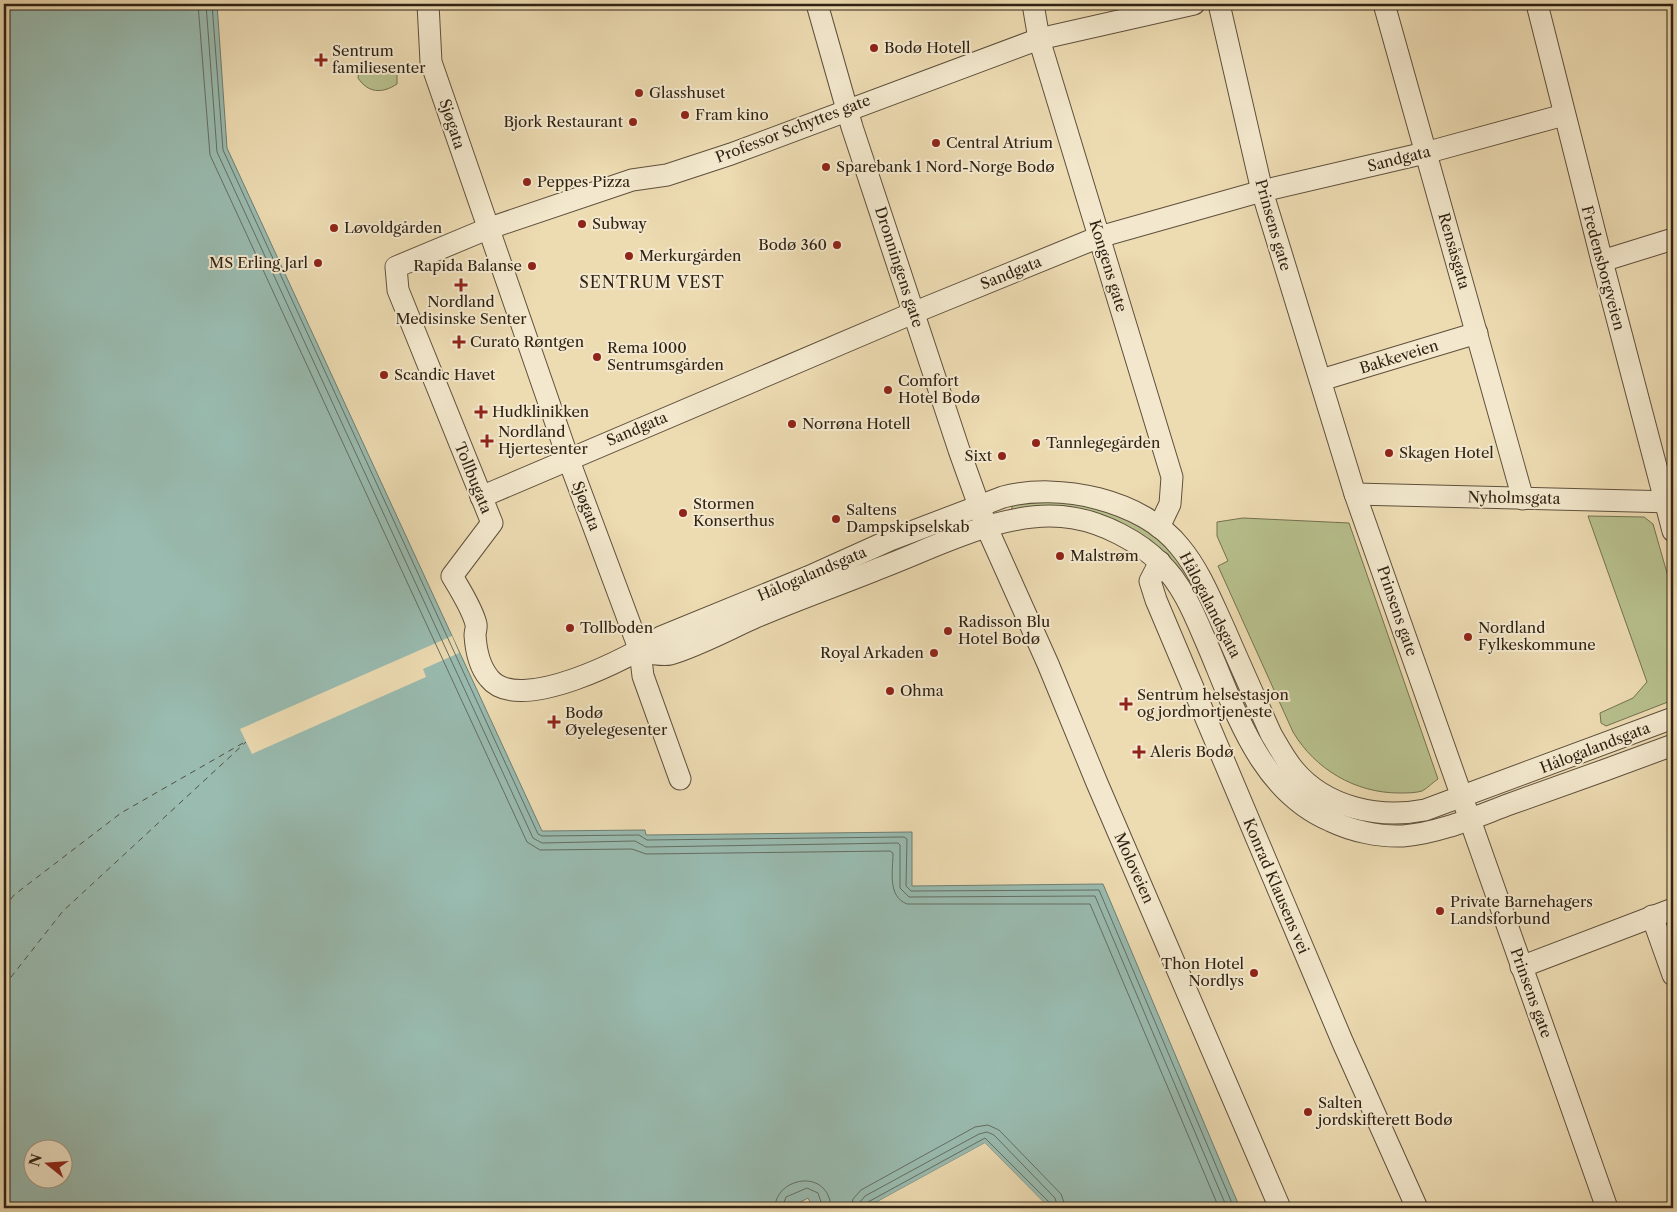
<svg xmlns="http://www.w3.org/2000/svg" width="1677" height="1212" font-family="'Libre Caslon Text',serif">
<rect width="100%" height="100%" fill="#eddbb2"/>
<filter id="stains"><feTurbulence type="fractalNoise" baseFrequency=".004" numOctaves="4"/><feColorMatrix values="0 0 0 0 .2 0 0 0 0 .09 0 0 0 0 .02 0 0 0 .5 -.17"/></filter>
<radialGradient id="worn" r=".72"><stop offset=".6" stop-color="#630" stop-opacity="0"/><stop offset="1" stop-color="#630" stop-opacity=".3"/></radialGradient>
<g fill="#b7c08d" stroke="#747150">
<path d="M 362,67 L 397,67 L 397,84 C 382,94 368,93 358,78 L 359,70 Z"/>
<path d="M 1035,500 L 1081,501 L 1096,506 L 1144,528 L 1160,540 L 1191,576 L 1203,596 L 1270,744 C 1306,804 1362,830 1431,816 L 1434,823 C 1402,830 1371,829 1341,817 C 1264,786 1238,692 1206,623 C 1193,594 1177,563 1151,542 C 1124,521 1087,509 1053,507 C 1039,507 1025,510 1011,510 L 1014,502 Z"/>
<path d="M 1588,516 L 1644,517 L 1653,524 L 1673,594 L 1673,700 L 1606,726 L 1601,723 L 1600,713 L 1633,698 L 1647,682 Z"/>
<path d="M 1243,518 L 1349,523 L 1438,779 C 1433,782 1428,788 1422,791 C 1416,793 1406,793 1399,793 C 1355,793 1315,769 1293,732 L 1218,566 L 1228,561 L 1217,536 L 1217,522 Z"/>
</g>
<path fill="#99bbb0" stroke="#6f7e72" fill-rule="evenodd" d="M 4,4 L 217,4 L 227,148 L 542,831 L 645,830 L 646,835 L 912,832 L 912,886 L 1103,884 L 1240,1208 L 1049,1208 L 985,1143 L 866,1208 L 813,1208 L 808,1198 L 793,1206 L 794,1208 L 4,1208 ZM 32,1150 L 62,1150 L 62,1180 L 32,1180 Z"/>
<g fill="#eddbb2">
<path d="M 452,636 L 459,653 L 423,669 L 426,677 L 252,754 L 240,729 Z"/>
<path d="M 985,1143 L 1049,1208 L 1045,1208 L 985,1146 L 871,1208 L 866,1208 Z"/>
</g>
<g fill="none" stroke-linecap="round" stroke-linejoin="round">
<g stroke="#646e62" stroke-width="1">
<path d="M 198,4 L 210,155 L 527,842 L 540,850 L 632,849 L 646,854 L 890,851 L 893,853 C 893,871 887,896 907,904 L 1090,904 L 1219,1208"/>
<path d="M 206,4 L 217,152 L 533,838 L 542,843 L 635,841 L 646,847 L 898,843 L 900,845 L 900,888 L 909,897 L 1095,896 L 1227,1208"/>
<path d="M 212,4 L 223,150 L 538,834 L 542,836 L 639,835 L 647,840 L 904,837 L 907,839 L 906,886 L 911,891 L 1099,890 L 1234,1208"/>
<path d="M 775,1208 C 775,1177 829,1167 831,1208"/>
<path d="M 782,1208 L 786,1197 L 807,1188 L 818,1193 L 823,1208"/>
<path d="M 851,1208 L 853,1199 L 861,1190 L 975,1127 L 988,1125 L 999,1130 L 1061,1194 L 1066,1208"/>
<path d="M 859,1208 L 860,1202 L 865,1196 L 979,1134 L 987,1132 L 994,1135 L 1055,1198 L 1058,1208"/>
<path d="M 865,1208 L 868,1202 L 985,1138 L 1050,1203 L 1052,1208"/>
</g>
<g stroke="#505043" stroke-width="1" stroke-dasharray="6 5" stroke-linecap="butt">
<path d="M 4,908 L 14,895 L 121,813 L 243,743"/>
<path d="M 4,986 L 63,911 L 246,742"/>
</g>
<g stroke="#5f503c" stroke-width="23">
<g id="minor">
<path d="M 428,4 L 431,62 L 568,458 L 640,651 L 643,676 L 680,779"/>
<path d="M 817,4 L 852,127 L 959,450 L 987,528 L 1048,664 L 1097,783 L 1280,1208"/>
<path d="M 1033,4 L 1039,39 L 1172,477 L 1170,504 L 1159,527"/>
<path d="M 1194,4 L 1039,39 L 731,154 L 667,175 L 632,180 L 487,229 L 396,267 L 398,290 L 492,523 L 452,576 C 460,590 472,608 476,624 C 477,627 475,632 475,635 C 476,651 479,666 489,678 C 518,716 631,657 661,637 L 808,577 L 890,540 L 1003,497 C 1059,482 1143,500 1180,547 C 1200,571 1212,602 1225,630 C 1240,665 1256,700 1271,734 C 1278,746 1285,759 1294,770 C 1326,808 1379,819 1425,810 L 1673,718"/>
<path d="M 1219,4 L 1262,191 L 1355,494 L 1607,1208"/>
<path d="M 1384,4 L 1523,499"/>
<path d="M 1537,4 L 1602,261 L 1673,531"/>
<path d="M 1602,261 L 1673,239"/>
<path d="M 1321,380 L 1477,333"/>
<path d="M 1355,494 L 1673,502"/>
<path d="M 481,497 L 913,313 L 1099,237 L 1262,191 L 1425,153 L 1564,115"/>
<path d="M 1160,562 L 1150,581 L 1156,600 L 1343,1043 L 1417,1208"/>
<path d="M 640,651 C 649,653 662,656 670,654 C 696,647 731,628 756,617 C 798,599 841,584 883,567 C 941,545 1010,507 1073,518 C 1103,523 1139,541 1160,563 C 1181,583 1193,611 1204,637 C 1234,705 1257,790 1331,821 C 1352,831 1379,837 1403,836 C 1440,833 1475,817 1510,804 C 1564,785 1619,765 1673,745"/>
<path d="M 1652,916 L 1673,975"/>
<path d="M 1521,967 L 1673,909"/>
</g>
</g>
<use href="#minor" stroke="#f3e8cd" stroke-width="21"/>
</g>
<g fill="#8f2418" stroke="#f3e8cd" stroke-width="2">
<circle cx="874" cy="48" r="5"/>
<path d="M318.5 52.5h5v5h5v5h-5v5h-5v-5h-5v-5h5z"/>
<circle cx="639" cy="93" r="5"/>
<circle cx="685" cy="115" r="5"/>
<circle cx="633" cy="122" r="5"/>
<circle cx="936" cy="143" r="5"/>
<circle cx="826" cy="167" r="5"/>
<circle cx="527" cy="182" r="5"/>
<circle cx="582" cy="224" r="5"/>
<circle cx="334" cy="228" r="5"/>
<circle cx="837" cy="245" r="5"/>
<circle cx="629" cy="256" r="5"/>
<circle cx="318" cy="263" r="5"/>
<circle cx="532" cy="266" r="5"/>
<path d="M458.5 277.5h5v5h5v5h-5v5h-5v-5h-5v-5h5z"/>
<path d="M456.5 334.5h5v5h5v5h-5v5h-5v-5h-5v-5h5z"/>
<circle cx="597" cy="357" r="5"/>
<circle cx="384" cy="375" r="5"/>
<circle cx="888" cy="390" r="5"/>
<path d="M478.5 404.5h5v5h5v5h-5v5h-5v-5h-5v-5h5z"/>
<circle cx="792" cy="424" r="5"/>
<path d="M484.5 433.5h5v5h5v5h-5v5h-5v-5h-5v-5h5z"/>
<circle cx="1036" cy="443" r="5"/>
<circle cx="1389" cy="453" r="5"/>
<circle cx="1002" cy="456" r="5"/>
<circle cx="683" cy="513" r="5"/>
<circle cx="836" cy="519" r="5"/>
<circle cx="1060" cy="556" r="5"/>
<circle cx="570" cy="628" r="5"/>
<circle cx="948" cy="631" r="5"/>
<circle cx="1468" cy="637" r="5"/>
<circle cx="934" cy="653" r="5"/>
<circle cx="890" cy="691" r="5"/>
<path d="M1123.5 696.5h5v5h5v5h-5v5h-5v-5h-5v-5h5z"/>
<path d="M551.5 714.5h5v5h5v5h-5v5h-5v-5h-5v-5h5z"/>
<path d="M1136.5 744.5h5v5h5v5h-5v5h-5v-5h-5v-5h5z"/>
<circle cx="1440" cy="911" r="5"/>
<circle cx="1254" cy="973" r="5"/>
<circle cx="1308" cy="1112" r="5"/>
</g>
<g text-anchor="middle" stroke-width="4" stroke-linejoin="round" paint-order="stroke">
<g font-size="15" fill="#302214" stroke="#f3e8cd" text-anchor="start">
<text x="884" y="53">Bodø Hotell</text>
<text x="332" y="56">Sentrum<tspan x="332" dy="17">familiesenter</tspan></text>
<text x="649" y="98">Glasshuset</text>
<text x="695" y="120">Fram kino</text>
<text x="623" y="127" text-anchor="end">Bjork Restaurant</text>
<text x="946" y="148">Central Atrium</text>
<text x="836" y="172">Sparebank 1 Nord-Norge Bodø</text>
<text x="537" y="187">Peppes Pizza</text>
<text x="592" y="229">Subway</text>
<text x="344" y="233">Løvoldgården</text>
<text x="827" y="250" text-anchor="end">Bodø 360</text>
<text x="639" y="261">Merkurgården</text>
<text x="308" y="268" text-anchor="end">MS Erling Jarl</text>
<text x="522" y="271" text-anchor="end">Rapida Balanse</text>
<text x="461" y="307" text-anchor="middle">Nordland<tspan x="461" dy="17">Medisinske Senter</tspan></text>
<text x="470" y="347">Curato Røntgen</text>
<text x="607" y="353">Rema 1000<tspan x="607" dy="17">Sentrumsgården</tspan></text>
<text x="394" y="380">Scandic Havet</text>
<text x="898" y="386">Comfort<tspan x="898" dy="17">Hotel Bodø</tspan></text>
<text x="492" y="417">Hudklinikken</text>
<text x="802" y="429">Norrøna Hotell</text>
<text x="498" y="437">Nordland<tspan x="498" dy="17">Hjertesenter</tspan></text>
<text x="1046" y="448">Tannlegegården</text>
<text x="1399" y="458">Skagen Hotel</text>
<text x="992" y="461" text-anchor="end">Sixt</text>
<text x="693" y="509">Stormen<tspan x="693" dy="17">Konserthus</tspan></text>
<text x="846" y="515">Saltens<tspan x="846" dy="17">Dampskipselskab</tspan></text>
<text x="1070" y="561">Malstrøm</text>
<text x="958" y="627">Radisson Blu<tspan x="958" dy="17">Hotel Bodø</tspan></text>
<text x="580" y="633">Tollboden</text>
<text x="1478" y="633">Nordland<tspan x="1478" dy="17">Fylkeskommune</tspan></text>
<text x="924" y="658" text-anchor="end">Royal Arkaden</text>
<text x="900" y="696">Ohma</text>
<text x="1137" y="700">Sentrum helsestasjon<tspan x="1137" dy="17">og jordmortjeneste</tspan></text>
<text x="565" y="718">Bodø<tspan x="565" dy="17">Øyelegesenter</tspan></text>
<text x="1150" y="757">Aleris Bodø</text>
<text x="1450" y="907">Private Barnehagers<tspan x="1450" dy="17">Landsforbund</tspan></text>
<text x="1244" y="969" text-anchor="end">Thon Hotel<tspan x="1244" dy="17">Nordlys</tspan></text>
<text x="1318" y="1108">Salten<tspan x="1318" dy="17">jordskifterett Bodø</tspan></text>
</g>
<g font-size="15" fill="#302214" stroke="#f3e8cd">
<text transform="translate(452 124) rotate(72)" y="5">Sjøgata</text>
<text transform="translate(793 129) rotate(-21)" y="5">Professor Schyttes gate</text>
<text transform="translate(1399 159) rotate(-14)" y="5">Sandgata</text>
<text transform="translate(1273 225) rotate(74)" y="5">Prinsens gate</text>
<text transform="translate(1454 251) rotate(74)" y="5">Rensåsgata</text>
<text transform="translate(1108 266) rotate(73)" y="5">Kongens gate</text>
<text transform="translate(899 267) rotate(72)" y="5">Dronningens gate</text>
<text transform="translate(1603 268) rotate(75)" y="5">Fredensborgveien</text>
<text transform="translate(1011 273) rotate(-22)" y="5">Sandgata</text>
<text transform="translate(1399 357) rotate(-17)" y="5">Bakkeveien</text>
<text transform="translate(637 429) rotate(-23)" y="5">Sandgata</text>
<text transform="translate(473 478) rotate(68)" y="5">Tollbugata</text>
<text transform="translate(1514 498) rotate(1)" y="5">Nyholmsgata</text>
<text transform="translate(586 506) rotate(69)" y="5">Sjøgata</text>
<text transform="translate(812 574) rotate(-23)" y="5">Hålogalandsgata</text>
<text transform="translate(1210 605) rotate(63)" y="5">Hålogalandsgata</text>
<text transform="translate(1397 611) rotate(71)" y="5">Prinsens gate</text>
<text transform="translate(1595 748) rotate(-21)" y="5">Hålogalandsgata</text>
<text transform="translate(1134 868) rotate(66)" y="5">Moloveien</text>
<text transform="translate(1276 886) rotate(67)" y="5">Konrad Klausens vei</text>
<text transform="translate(1531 993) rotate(70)" y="5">Prinsens gate</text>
</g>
<g font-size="16" letter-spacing="1" fill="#302214" stroke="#f3e8cd">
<text x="652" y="288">SENTRUM VEST</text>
</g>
</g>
<rect width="1677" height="1212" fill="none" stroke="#eddbb2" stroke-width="20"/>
<rect x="5" y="5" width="1667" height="1202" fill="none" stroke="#302214" stroke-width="2.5"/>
<rect x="10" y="10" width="1657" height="1192" fill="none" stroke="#302214"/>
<g transform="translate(48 1164) rotate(287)"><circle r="24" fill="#f3e8cd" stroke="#a59983"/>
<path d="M0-4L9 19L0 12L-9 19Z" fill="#8f2418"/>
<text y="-8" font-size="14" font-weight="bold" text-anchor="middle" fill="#302214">N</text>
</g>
<rect width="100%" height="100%" filter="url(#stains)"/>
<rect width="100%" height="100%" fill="url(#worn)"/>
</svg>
